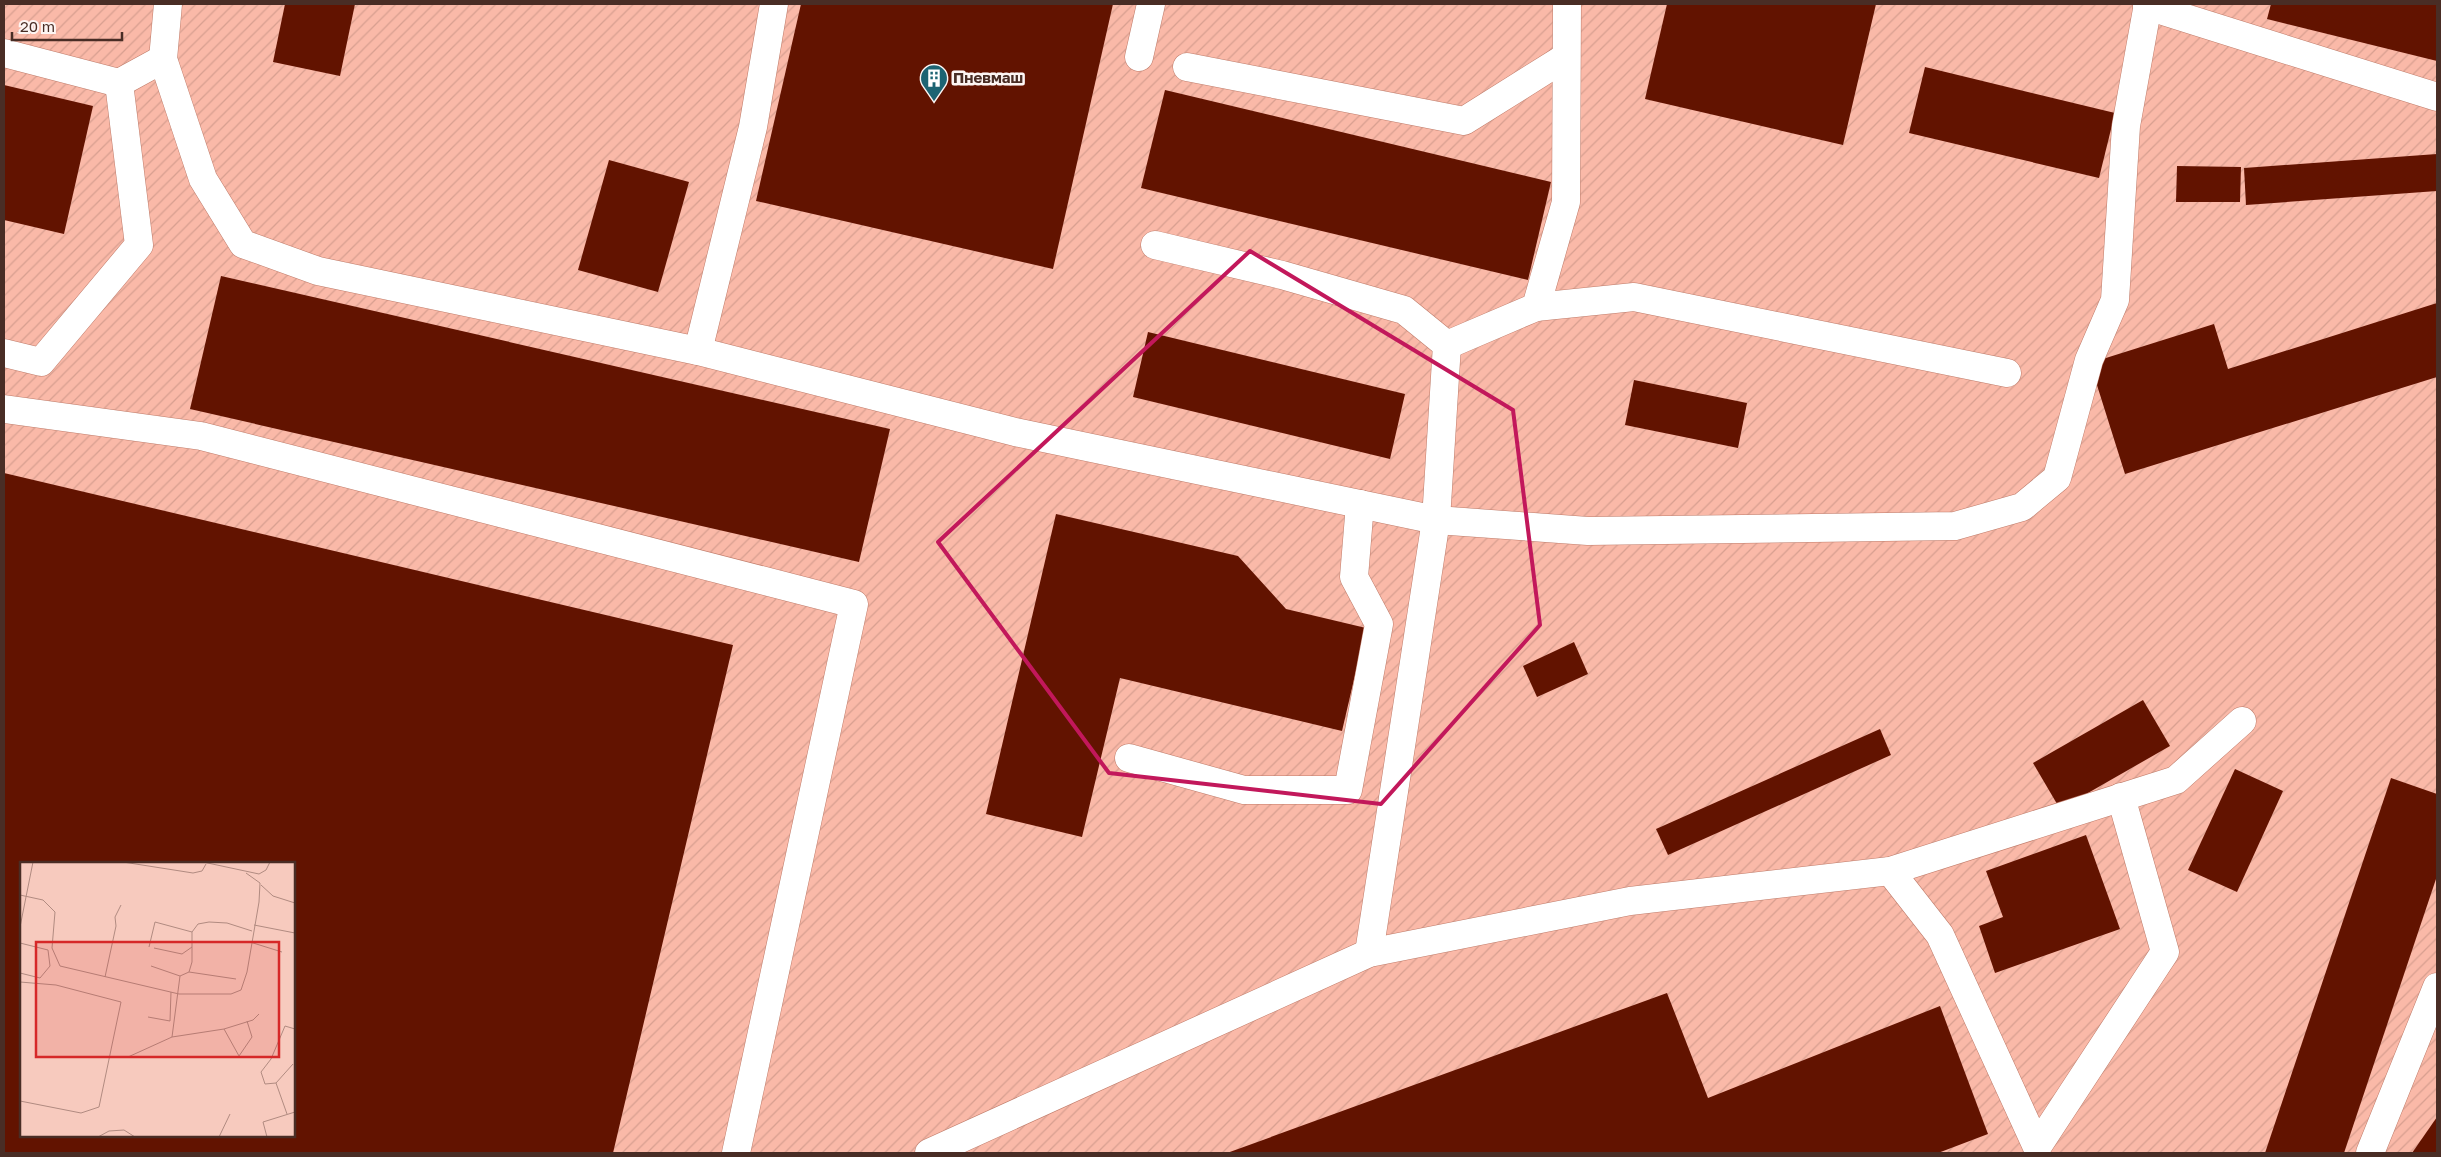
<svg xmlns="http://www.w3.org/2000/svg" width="2441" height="1157" font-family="'Golos Text',sans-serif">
<defs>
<pattern id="industrial-furrows" width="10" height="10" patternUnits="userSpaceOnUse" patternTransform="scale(1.25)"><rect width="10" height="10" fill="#fab9a8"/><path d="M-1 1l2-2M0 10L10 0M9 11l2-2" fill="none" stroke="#d89f90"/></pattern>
</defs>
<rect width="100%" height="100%" fill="#f7cabe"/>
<path fill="url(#industrial-furrows)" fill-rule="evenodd" d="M 4,4 L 2437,4 L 2437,1153 L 4,1153 ZM 21,863 L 294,863 L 294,1136 L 21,1136 Z"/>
<g fill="#621300" fill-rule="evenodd">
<path d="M 285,4 L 355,4 L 340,76 L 273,62 Z"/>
<path d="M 801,4 L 1113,4 L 1053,269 L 756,201 Z"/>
<path d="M 1667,4 L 1876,4 L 1843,145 L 1645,99 Z"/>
<path d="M 2271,4 L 2437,4 L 2437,61 L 2267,19 Z"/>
<path d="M 1925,67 L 2115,113 L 2099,178 L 1909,133 Z"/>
<path d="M 4,85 L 93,106 L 64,234 L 4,220 Z"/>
<path d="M 1165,90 L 1551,182 L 1528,280 L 1141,188 Z"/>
<path d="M 2437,154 L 2437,191 L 2246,205 L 2244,168 Z"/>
<path d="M 609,160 L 689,182 L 658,292 L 578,270 Z"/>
<path d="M 2177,166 L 2241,167 L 2240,202 L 2176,202 Z"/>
<path d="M 221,276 L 890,429 L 859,562 L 190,409 Z"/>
<path d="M 2437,303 L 2437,377 L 2125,474 L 2090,363 L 2214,324 L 2228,369 Z"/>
<path d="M 1148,332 L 1405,394 L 1390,459 L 1133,397 Z"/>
<path d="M 1634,380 L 1747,403 L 1738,448 L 1625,425 Z"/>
<path d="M 4,473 L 733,645 L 613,1153 L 4,1153 ZM 21,863 L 294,863 L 294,1136 L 21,1136 Z"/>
<path d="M 1056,514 L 1238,556 L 1286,609 L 1366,628 L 1342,731 L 1120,678 L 1082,837 L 986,814 Z"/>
<path d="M 1574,642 L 1588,674 L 1537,697 L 1523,666 Z"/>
<path d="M 2143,700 L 2170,746 L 2060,809 L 2033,763 Z"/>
<path d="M 1880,729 L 1891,755 L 1668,855 L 1656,829 Z"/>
<path d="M 2235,769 L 2283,791 L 2237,892 L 2188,870 Z"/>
<path d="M 2391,778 L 2437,794 L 2437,876 L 2344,1153 L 2265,1153 Z"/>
<path d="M 2086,835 L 2120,929 L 1995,973 L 1979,926 L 2003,917 L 1986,871 Z"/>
<path d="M 1667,993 L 1708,1098 L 1940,1006 L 1988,1134 L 1938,1153 L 1227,1153 Z"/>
<path d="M 2437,1117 L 2437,1153 L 2412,1153 Z"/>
</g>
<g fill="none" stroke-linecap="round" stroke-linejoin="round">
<g stroke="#bf7b69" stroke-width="29">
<g id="minor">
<path d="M 168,4 L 163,59 L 203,179 L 243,244 L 318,271 L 698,351 L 1015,432 L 1436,520 L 1588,531 L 1955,526 L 2022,507 L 2057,478 L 2089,360 L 2115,300 L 2126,126 L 2148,4"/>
<path d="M 2147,6 L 2437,97"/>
<path d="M 4,53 L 119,83 L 163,59"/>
<path d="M 1139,57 L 1151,4"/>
<path d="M 1187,67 L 1464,121 L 1566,57"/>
<path d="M 1155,245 L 1282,275 L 1404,310 L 1447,345 L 1436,520 L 1369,953"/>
<path d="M 1536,307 L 1634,297 L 2007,373"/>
<path d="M 1447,345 L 1536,307 L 1566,202 L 1567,4"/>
<path d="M 698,351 L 753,127 L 774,4"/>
<path d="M 4,353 L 41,362 L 139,245 L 119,83"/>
<path d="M 4,409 L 201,436 L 854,604 L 736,1153"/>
<path d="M 1129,758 L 1244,790 L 1348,790 L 1379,624 L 1354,577 L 1360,504"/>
<path d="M 1890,871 L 1940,935 L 2037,1147 L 2165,952 L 2121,797"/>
<path d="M 929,1153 L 1369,953 L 1630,901 L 1890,871 L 2176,780 L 2242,721"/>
<path d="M 2370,1153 L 2437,987"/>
</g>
</g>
<use href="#minor" stroke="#fff" stroke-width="28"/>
</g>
<path fill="none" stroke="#c2185b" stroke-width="4" stroke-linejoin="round" d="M 1250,251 L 1513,410 L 1540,625 L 1381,804 L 1109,773 L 938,542 Z"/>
<defs>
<g id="building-pin" transform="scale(1.4375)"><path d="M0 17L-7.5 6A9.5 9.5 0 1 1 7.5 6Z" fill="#1d6473" stroke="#fdf5f3"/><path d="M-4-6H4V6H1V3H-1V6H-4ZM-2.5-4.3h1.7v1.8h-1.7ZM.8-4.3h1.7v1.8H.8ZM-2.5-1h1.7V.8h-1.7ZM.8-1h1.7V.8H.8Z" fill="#fff"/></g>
</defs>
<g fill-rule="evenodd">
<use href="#building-pin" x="934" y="78"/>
</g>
<g text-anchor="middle" stroke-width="5" stroke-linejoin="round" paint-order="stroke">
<g font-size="15" font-weight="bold" fill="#492d25" stroke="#fdf5f3" text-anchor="start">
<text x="953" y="83">Пневмаш</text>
</g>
</g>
<g transform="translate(20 862)">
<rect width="275" height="275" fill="#f7cabe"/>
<path fill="none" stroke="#b18b81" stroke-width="1" d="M 103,0 L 173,11 L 182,9 L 186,2M 183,0 L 239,12 L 246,8 L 250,0M 241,23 L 253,34 L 275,41M 0,33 L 23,38 L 35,50 L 32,86 L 40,104 L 159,132 L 211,132 L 221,128 L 227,110 L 239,40 L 240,21 L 226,11M 234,63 L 275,71M 0,65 L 13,0M 172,70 L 178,62 L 189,60 L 207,61 L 232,69M 230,80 L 262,90M 0,81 L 28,88M 129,85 L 135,60 L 172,70 L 172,100 L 169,110 L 160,114M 134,86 L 162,92 L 172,85M 131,104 L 160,114 L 152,175M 169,110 L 216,117M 0,111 L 20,116 L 30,104 L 28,88M 85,115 L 96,64 L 95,55 L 101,43M 0,120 L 36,123 L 101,140 L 79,245 L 61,251 L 0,239M 128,155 L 150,159 L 151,130M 204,167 L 219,194 L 232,175 L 227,159M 275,194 L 275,210M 108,195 L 152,175 L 204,167 L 233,158 L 239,152M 256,221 L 273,202M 267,252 L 256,221 L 245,222 L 241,210 L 251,197 L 265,164 L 275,167M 78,275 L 89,269 L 104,268 L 115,275M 199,275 L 210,252M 247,275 L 243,260 L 275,250"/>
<path fill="#d62828" fill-opacity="0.15" stroke="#d62828" stroke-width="2.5" d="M 16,80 L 259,80 L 259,195 L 16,195 Z"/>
<rect width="275" height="275" fill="none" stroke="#492d25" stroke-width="2.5"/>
</g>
<rect width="2441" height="1157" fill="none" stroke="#492d25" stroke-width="10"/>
<path d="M12 32v8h110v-8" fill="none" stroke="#492d25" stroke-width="2.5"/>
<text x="20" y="32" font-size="15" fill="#492d25" stroke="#fdf5f3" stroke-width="4" paint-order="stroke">20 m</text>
</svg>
